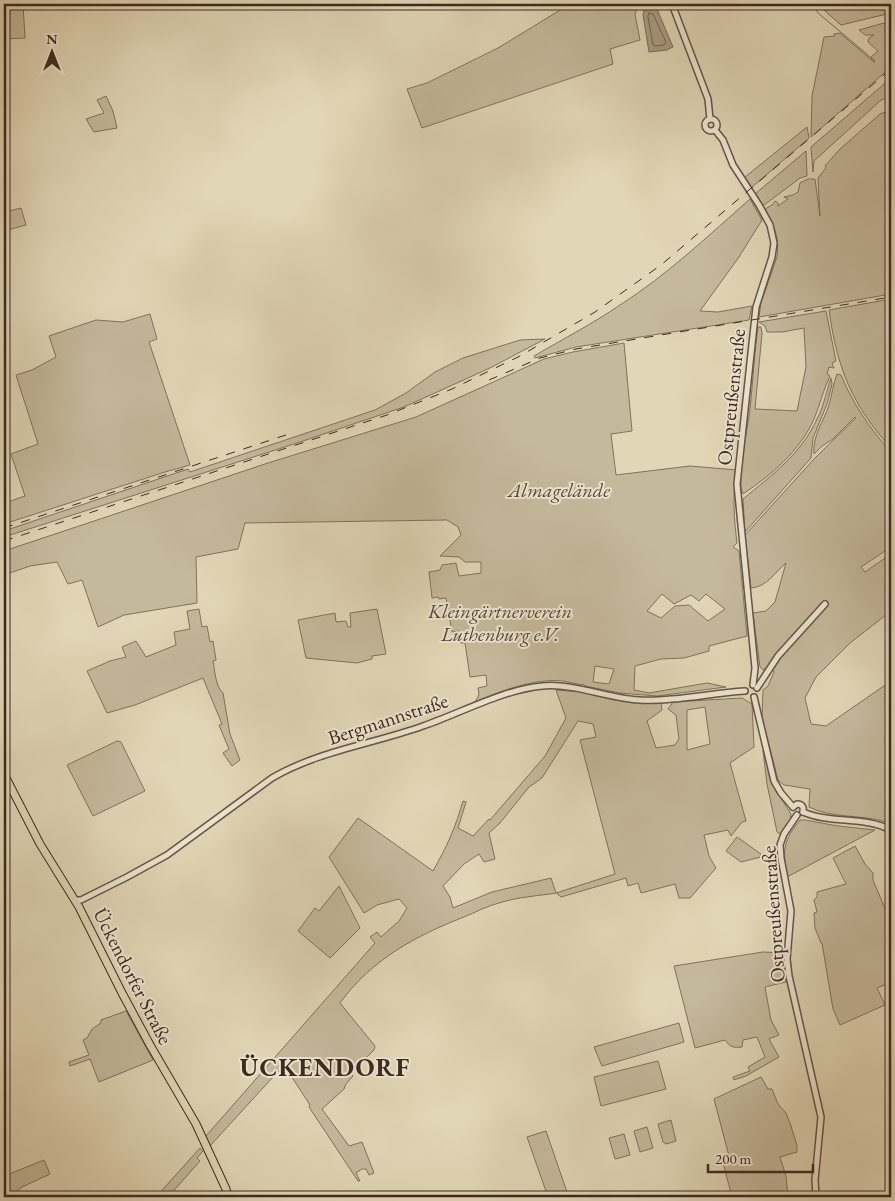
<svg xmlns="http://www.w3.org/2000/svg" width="895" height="1201" font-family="'EB Garamond',serif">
<rect width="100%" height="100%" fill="#e1d6b6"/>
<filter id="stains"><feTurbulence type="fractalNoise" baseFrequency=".004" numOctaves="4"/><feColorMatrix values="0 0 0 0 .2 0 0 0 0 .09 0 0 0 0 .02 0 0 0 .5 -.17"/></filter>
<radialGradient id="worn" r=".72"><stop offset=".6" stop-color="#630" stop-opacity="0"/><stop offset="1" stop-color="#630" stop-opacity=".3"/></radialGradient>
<g fill="#c5b99c" stroke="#81725e" fill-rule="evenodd">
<path d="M 4,4 L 23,4 L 25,38 L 4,39 Z"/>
<path d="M 570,4 L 639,4 L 635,14 L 640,40 L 610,49 L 613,64 L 422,128 L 407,89 L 427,83 L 498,48 Z"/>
<path d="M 820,4 L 891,4 L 891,13 L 841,25 L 825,11 Z"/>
<path d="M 891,21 L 891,67 L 811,137 L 812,96 L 824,37 L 835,36 L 834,34 L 840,33 L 874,62 L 875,61 L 871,57 L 878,51 L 868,42 L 869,38 L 874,35 L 865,35 L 859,30 Z"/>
<path d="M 891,78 L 890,82 L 891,89 L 889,91 L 891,95 L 880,101 L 814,161 L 813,172 L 811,147 Z"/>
<path d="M 106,96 L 113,111 L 117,128 L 94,132 L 86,119 L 104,113 L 97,100 Z"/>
<path d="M 886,112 L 891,112 L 891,294 L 759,317 L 761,303 L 777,257 C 780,238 774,226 765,209 L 772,205 L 775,201 L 778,203 L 778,206 L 788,199 L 784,197 L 793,195 L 798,192 L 800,183 L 808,179 L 815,179 L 820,216 L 818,178 L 826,168 L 825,166 L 840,149 L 880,114 Z"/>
<path d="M 807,127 L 809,138 L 751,188 L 745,177 Z"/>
<path d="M 806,151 L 807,176 L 800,178 L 763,206 L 755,194 Z"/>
<path d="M 750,199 L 762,220 L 739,257 L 700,311 L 718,312 L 752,306 L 749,320 L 576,347 L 535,358 L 534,356 C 563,339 592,324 620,305 C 667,275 708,236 750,199 Z"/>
<path d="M 4,207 L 5,212 L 21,208 L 26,225 L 4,231 Z"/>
<path d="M 891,299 L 891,448 C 852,405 837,368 829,310 Z"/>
<path d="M 826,311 L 836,361 L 832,363 L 834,368 L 829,367 L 827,374 L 830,376 C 823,390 820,405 814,419 C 800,451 771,475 743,494 C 736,479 748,428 750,409 C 753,382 754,355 758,327 L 761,327 L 762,333 L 755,409 L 797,411 L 806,367 L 804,328 L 782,332 L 767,332 L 765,326 L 759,322 Z"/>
<path d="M 150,314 L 157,339 L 149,342 L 190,465 L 165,472 L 4,524 L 5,503 L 25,496 L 11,454 L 38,444 L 16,375 L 32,370 L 56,357 L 49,336 L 96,320 L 123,322 Z"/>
<path d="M 545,339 L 490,368 L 404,407 L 294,444 L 4,537 L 4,531 L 188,469 L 190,472 L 375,410 L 406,393 L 435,372 L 463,358 L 520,340 Z"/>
<path d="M 624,343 L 632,431 L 611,434 L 616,475 L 690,466 L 737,470 C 732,494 734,518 737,543 L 733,547 L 739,551 L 747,636 L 709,646 L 709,651 L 684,658 L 661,659 L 635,666 L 634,690 L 649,693 L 707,683 L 726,687 L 657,696 L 620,693 L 585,686 L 583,684 L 582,685 C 576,684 569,682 563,681 C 534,678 501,691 475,702 L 479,695 L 478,688 L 487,686 L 486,675 L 470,677 L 465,643 L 461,643 L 458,631 L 452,632 L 446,598 L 439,599 L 438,597 L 432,598 L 429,572 L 440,570 L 442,565 L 456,563 L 459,576 L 481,573 L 481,562 L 465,562 L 459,557 L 440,556 L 461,535 L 458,527 L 447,520 L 245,523 L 238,549 L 196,557 L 197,603 L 124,615 L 98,627 L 82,580 L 68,584 L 57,562 L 30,566 L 4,575 L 4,551 L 268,463 L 416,417 L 544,359 L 573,352 ZM 662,594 L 674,604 L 691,595 L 699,601 L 706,594 L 725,609 L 708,621 L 689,605 L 675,606 L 661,618 L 647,611 ZM 595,666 L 614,669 L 609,684 L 593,682 Z"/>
<path d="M 837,374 L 841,375 C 853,404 870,429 891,452 L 891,547 L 861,567 L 865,572 L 891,554 L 891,611 L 850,643 L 816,677 L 805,698 L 811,724 L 826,726 L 891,681 L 891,820 L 886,822 C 861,814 833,819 809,807 L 810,789 L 784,785 L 778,780 L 762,717 L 763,690 L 768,686 L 774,672 L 769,666 L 763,670 L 760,667 L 753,613 L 766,611 L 775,602 L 786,563 C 775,572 767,587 751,588 L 745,535 L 815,458 L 856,418 L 855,417 L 833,439 L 822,446 L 814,454 C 812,436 824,421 829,405 C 832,395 833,384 837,374 Z"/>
<path d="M 831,378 L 832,384 L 827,404 L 813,438 L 811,458 L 745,532 L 743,499 C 772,475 801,454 817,419 C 824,406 826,392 831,378 Z"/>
<path d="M 199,609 L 202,627 L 207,626 L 210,642 L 213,641 L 216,660 L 213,661 C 215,670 215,686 223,693 L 230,734 L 240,760 L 232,766 L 223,753 L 229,749 L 219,725 L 222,724 L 203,678 L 135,705 L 107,713 L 87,671 L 110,661 L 126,657 L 122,647 L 136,641 L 146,657 L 176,645 L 174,632 L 190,629 L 187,611 Z"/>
<path d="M 377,609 L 386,654 L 372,656 L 372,659 L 357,663 L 306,658 L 298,620 L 335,613 L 336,622 L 346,621 L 348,627 L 351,627 L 350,613 Z"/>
<path d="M 556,690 L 580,692 L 615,700 L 661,703 L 662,710 L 647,721 L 656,748 L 675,745 L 679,739 L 676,715 L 668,709 L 673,702 L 742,698 L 752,704 L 754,747 L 730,763 L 746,821 L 742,822 L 731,836 L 728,830 L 704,835 L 709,856 L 716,868 L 690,898 L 679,898 L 675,884 L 641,893 L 638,883 L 628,886 L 626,878 L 561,897 L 556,893 C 538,896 517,897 499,903 C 487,906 476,912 464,917 C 415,936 371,960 340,1003 L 375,1046 L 374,1050 L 350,1073 L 353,1076 L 346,1084 L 344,1089 L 322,1109 L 349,1146 L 362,1142 L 374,1173 L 369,1175 L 366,1169 L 362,1169 L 356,1173 L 360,1181 L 358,1181 L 309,1107 L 310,1105 L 284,1065 L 209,1147 L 206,1136 L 375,943 L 370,937 L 377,932 L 381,937 L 399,921 L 407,908 L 399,899 L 377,905 L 364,913 L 329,857 L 358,818 L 433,871 C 447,846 455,829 463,801 L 466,802 L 458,828 L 473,836 L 489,819 L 490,820 L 545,756 L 566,718 ZM 705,707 L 710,744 L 687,750 L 687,710 ZM 578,721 L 593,724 L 596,737 L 580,740 L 615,874 L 556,893 L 551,878 L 492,892 L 453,908 L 450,897 L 443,886 L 464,864 L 479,854 L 484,862 L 495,859 L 489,833 L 500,823 L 529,787 L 542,778 Z"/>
<path d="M 117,741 L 121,742 L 145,791 L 93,816 L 67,765 Z"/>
<path d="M 763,751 L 772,784 L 791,814 L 790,820 L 780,834 L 777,832 L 767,784 Z"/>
<path d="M 800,820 L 805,820 L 838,826 L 875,830 L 789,876 L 787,874 C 782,849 784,840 800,820 Z"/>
<path d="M 737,837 L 761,854 L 761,857 L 741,862 L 726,851 Z"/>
<path d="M 855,846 L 865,864 L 873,873 L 873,880 L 891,923 L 891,982 L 877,988 L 885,1005 L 840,1025 L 833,1009 L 822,943 L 821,943 L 815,928 L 814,913 L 817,912 L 814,900 L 817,897 L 817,892 L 846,884 L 833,858 Z"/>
<path d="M 339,886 L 360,928 L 330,958 L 298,931 L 315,908 L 319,911 Z"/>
<path d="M 763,952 L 784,953 L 784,970 L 786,982 L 765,987 L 771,1020 L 779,1035 L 769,1039 L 779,1057 L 746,1076 L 734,1080 L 733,1077 L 750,1071 L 748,1067 L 765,1057 L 757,1037 L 743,1040 L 742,1047 C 733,1048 730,1047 725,1040 L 695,1048 L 674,966 Z"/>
<path d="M 126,1011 L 153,1060 L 99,1082 L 90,1059 L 70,1066 L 69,1062 L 89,1055 L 83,1040 L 87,1038 L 92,1029 L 101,1023 L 101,1020 Z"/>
<path d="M 679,1023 L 684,1042 L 602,1066 L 594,1047 Z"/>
<path d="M 658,1061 L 666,1089 L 601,1106 L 594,1077 Z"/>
<path d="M 761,1077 L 768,1089 L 772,1089 L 778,1104 L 786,1113 L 791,1126 L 797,1146 L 797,1152 L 780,1157 L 786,1176 L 788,1197 L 732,1197 L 722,1159 L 729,1156 L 714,1099 Z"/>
<path d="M 671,1120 L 676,1141 L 666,1144 L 663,1142 L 658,1124 Z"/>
<path d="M 647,1127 L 653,1148 L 640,1152 L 634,1131 Z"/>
<path d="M 546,1131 L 568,1195 L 559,1197 L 548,1197 L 527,1137 Z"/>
<path d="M 624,1134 L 630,1155 L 615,1159 L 609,1138 Z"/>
<path d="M 200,1148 L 203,1151 L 197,1158 L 200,1161 L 168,1197 L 156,1197 Z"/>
<path d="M 44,1160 L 50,1174 L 22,1187 L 9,1197 L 4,1197 L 4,1176 Z"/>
</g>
<path fill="#a99c83" stroke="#7e6e5b" d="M 652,7 L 657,9 L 673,47 L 667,50 L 649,52 L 643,15 L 644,10 Z"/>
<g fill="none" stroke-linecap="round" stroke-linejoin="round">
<path stroke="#736352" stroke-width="1" d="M 649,13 L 653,14 L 666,42 L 664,45 L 655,46 L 653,45 L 648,17 Z"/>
<path stroke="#7e6e5b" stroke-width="1" d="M 813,4 L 818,13 L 868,55 L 874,62"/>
<g stroke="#665546" stroke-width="8">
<g id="minor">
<path d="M 672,4 L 708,99 L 710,119"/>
<circle cx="711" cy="125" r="6"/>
<path d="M 715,130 L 723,140 L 733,165 L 759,205 L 770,225 L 774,243 L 772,257 L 756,307 L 737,484 L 755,668 L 753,685"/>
<path d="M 757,688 L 778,656 L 825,604"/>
<path d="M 754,697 L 774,781 L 781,793 L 793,807"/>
<path d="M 793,807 L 797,804 C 802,804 804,807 803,812"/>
<path d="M 803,812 C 831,824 864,816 891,830"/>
<path d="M 797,815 L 784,834 L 780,845 L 781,858 L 791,911 L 787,959 L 789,976 L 821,1117 L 815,1180 L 816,1197"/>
<path d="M 75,900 L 81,900 L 127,877 L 167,855 L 272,778 C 318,751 373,744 423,726 C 461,713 502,690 542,686 C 575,683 606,698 639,700 C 674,702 710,693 745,691"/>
</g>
</g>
<g stroke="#3d2a20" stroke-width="9">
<path id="major" d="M 4,774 L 40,844 L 79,907 L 122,993 L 150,1045 L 196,1124 L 226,1189 L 228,1197"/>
</g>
<use href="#minor" stroke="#ece4d0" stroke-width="5"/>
<use href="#major" stroke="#e1d6b6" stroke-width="7"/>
<g stroke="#3d2a20" stroke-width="1" stroke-dasharray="9 9" stroke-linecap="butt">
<path d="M 489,380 L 540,358 L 576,349 L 891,297"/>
<path d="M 4,528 L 286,435"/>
<path d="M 4,541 L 387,415 L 452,389 L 520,356 L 595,312 L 661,265 L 891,69"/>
</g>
</g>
<g text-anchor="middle" stroke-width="4" stroke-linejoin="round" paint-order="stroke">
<g font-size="20" fill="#3d2a20" stroke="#ece4d0">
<text transform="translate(731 397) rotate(-84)" y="7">Ostpreußenstraße</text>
<text transform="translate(388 719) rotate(-18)" y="7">Bergmannstraße</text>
<text transform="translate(773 914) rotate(-94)" y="7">Ostpreußenstraße</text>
<text transform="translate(133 976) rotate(63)" y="7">Ückendorfer Straße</text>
</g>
<g font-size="20" font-style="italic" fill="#584739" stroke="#ece4d0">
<text x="559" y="497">Almagelände</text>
<text x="500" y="618">Kleingärtnerverein<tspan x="500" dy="23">Luthenburg e.V.</tspan></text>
</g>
<g font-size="25" font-weight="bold" letter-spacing="1" fill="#3d2a20" stroke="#ece4d0">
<text x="325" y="1076">ÜCKENDORF</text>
</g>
</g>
<rect width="895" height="1201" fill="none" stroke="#e1d6b6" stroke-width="20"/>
<rect x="5" y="5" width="885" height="1191" fill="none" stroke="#3d2a20" stroke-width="2.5"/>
<rect x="10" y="10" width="875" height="1181" fill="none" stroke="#3d2a20"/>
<g transform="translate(52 52)" stroke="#ece4d0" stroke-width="4" paint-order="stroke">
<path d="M0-4L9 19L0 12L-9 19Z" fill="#3d2a20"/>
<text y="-8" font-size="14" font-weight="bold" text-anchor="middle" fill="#3d2a20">N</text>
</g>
<path d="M708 1164v8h105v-8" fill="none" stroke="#3d2a20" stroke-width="2.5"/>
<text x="715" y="1164" font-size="15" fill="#3d2a20" stroke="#ece4d0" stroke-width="4" paint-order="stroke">200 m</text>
<rect width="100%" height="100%" filter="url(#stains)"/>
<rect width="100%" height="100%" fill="url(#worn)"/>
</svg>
